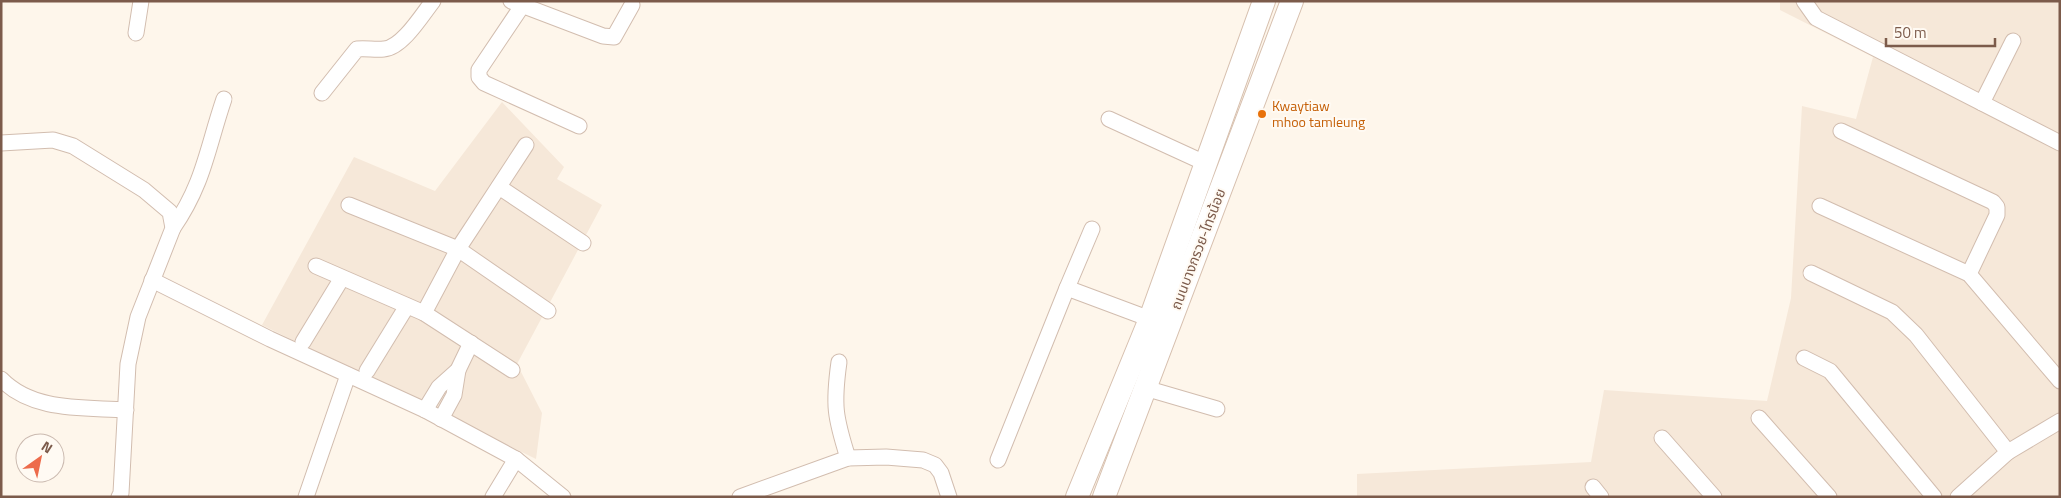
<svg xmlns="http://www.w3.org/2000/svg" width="2061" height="498" font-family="'Titillium Web','Noto Sans Thai',sans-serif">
<rect width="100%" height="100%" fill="#fef6eb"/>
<g fill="#f6e8d9">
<path d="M 1780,1 L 2060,1 L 2060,497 L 1357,497 L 1357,474 L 1591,462 L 1604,390 L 1767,401 L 1791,298 L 1802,106 L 1856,119 L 1873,57 L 1780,10 Z"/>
<path d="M 502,102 L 564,167 L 557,179 L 602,205 L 517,364 L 542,413 L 536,459 L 262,325 L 354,157 L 435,191 Z"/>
</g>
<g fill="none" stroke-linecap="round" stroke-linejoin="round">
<g stroke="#d2bdaf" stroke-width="17">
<g id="minor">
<path d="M 511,1 L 603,36 L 614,37 L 632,5"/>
<path d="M 1804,1 L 1816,18 L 2060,143"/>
<path d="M 522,6 L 479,70 L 479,77 L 484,83 L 579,126"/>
<path d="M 136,33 L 141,1"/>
<path d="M 322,93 L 357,49 C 366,48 375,50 384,49 C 402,48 422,15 433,1"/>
<path d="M 1982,103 L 2013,41"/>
<path d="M 1109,119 L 1205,163"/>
<path d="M 1841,131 L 1993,202 L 1997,207 L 1997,215 L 1969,274"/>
<path d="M 1,143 L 53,140 L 73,146 L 144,190 L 170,212 L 173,228 L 138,317 L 128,364 L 121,493 L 119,497"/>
<path d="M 499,187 L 583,243"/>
<path d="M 349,205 L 458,249 L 548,311"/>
<path d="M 1820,206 L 1969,274 L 2060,381"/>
<path d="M 173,228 C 204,183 207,149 224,99"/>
<path d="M 316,266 L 424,313 L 512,370"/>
<path d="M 1811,273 L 1892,312 L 1916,335 L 2008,452"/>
<path d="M 152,280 L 270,339 L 425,410 L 516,459 L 563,497"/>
<path d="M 1067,288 L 1092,229"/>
<path d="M 424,313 L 458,249 L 526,145"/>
<path d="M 303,342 L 342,278"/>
<path d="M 1804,358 L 1830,371 L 1934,497"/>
<path d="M 839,362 C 833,405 835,417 848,458"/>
<path d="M 367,371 L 407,306"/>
<path d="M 1,379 C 33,412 83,407 126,410"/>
<path d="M 1145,388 L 1217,409"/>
<path d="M 425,410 L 439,387 L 458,370 L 471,343"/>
<path d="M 1759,418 L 1829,497"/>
<path d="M 441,419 L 454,395 L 458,370"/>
<path d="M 1662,438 L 1714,497"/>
<path d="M 998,460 L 1067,288 L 1150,319"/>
<path d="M 1593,487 L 1601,497"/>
<path d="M 306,497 L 348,375"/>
<path d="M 493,497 L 516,459"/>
<path d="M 740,497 L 848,458 L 886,457 L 923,460 L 935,465 L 941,473 L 949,497"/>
<path d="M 1958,497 L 2008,452 L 2060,421"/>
</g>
</g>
<g stroke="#d7c0af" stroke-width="24">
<g id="secondary">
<path d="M 1077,497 L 1150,319 L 1264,1"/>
<path d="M 1104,497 L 1292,1"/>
</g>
</g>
<use href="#minor" stroke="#fff" stroke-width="15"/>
<use href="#secondary" stroke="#fff" stroke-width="22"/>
</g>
<circle fill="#e8710a" stroke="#fffaf3" stroke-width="2" cx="1262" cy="114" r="5"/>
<g text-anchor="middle" stroke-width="4" stroke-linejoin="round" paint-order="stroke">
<g font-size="14" fill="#c56008" stroke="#fffaf3" text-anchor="start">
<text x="1272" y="111">Kwaytiaw<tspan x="1272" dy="16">mhoo tamleung</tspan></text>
</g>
<g font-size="14" fill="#7c5b4b" stroke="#fffaf3">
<text transform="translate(1198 249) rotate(-69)" y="5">ถนนบางกรวย-ไทรน้อย</text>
</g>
</g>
<rect width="2061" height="498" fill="none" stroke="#7c5b4b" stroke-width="5"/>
<g transform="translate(40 458) rotate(33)"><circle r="24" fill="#fffaf3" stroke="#cbbab0"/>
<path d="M0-4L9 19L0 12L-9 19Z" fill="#ed6b4b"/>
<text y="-8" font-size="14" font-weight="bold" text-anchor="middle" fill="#7c5b4b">N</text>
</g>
<path d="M1886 38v8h109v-8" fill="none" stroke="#7c5b4b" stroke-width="2.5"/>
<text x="1894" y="38" font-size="15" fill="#7c5b4b" stroke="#fffaf3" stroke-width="4" paint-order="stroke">50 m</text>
</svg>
